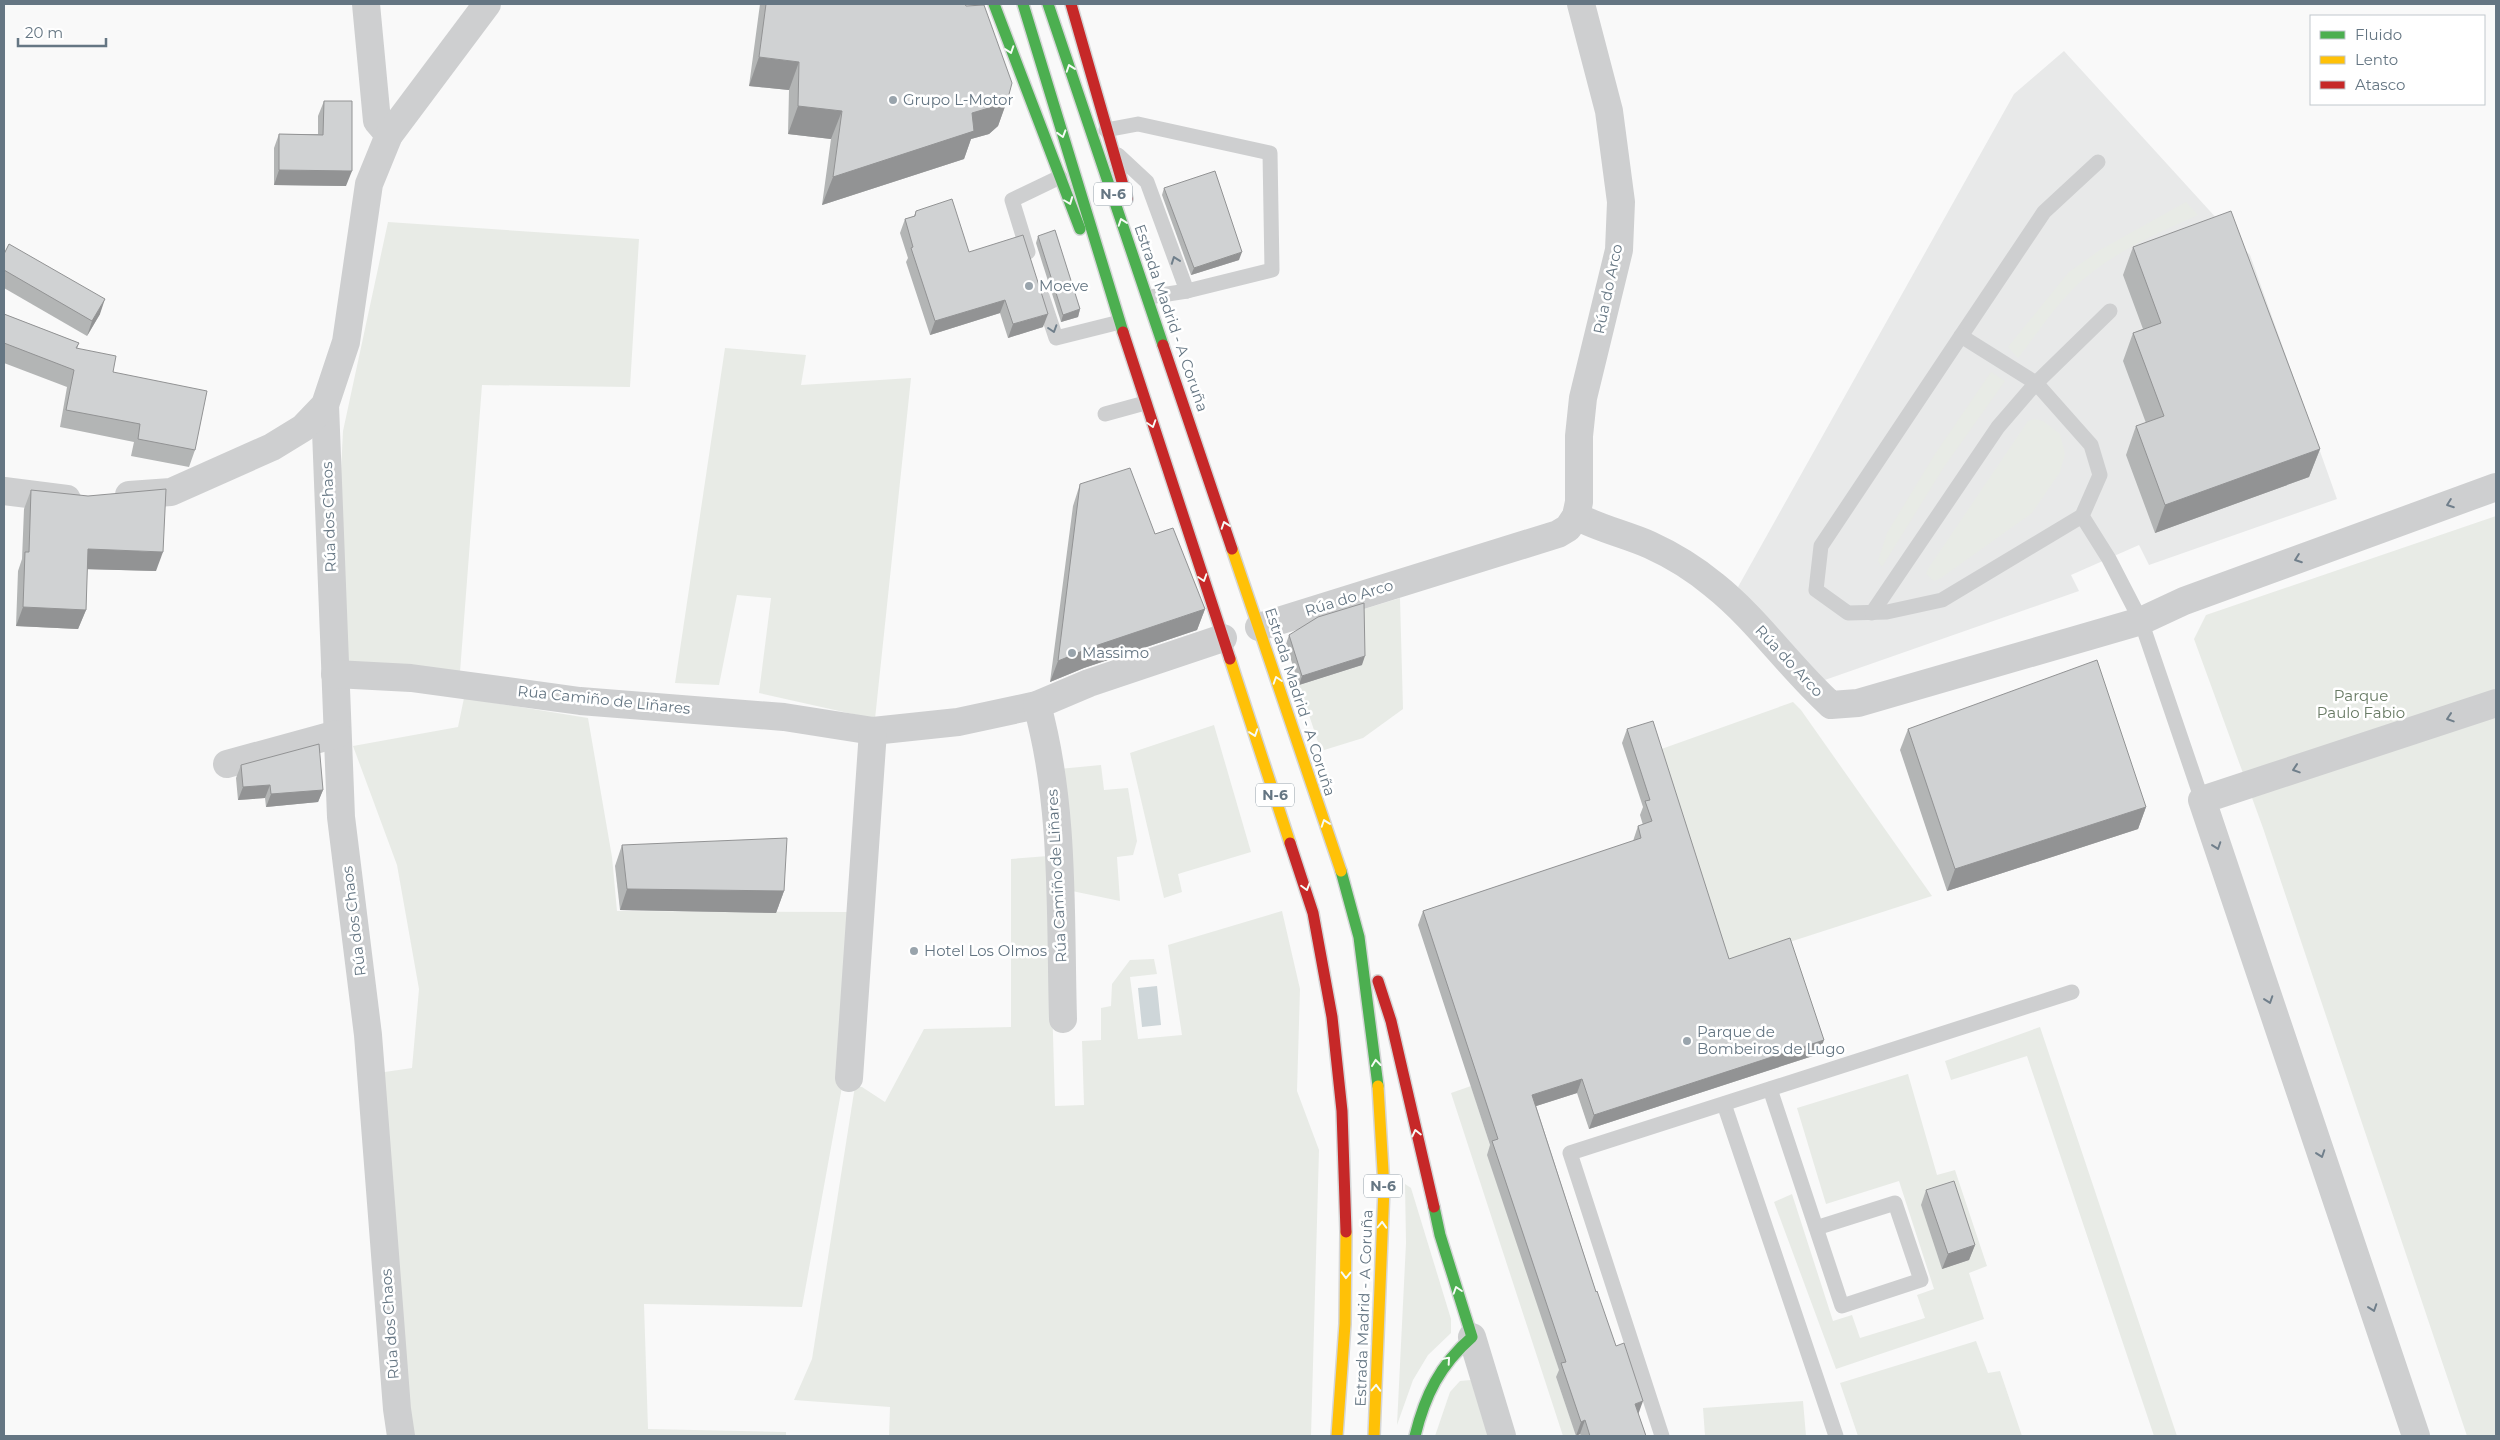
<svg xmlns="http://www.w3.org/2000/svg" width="2500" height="1440" font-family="Montserrat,sans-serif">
<rect width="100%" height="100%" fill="#f9f9f9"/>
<path fill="#e8e9e9" d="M 2064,51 L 2250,255 L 2337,499 L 2149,565 L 2139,545 L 2071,575 L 2079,591 L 1822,681 L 1796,649 L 1738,587 L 2014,94 Z"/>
<g fill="#e8ebe6">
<path d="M 2186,202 L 2198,215 C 2155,234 2107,255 2073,289 C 2052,310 2036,335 2018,358 L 2008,347 L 2069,272 L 2100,250 Z"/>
<path d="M 388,222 L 639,239 L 630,387 L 482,385 L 460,672 L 342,667 L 332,655 L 343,431 Z"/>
<path d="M 725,348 L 806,355 L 801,385 L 911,378 L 875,719 L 759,693 L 771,598 L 737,595 L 719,685 L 675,683 Z"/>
<path d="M 1991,372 L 2005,381 L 1944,467 L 1882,567 L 1878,561 L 1887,533 L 1935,454 Z"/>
<path d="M 2034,419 L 2043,421 L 2060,434 L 2065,454 L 2060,472 L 2032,513 L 1941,578 L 1934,581 L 1926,574 L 1928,569 L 2028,421 Z"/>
<path d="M 2496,516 L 2496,1436 L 2467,1436 L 2263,828 L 2194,639 L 2206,615 Z"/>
<path d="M 1400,598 L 1403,709 L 1363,738 L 1321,751 L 1299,685 L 1362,665 L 1361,610 Z"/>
<path d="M 464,698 L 588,718 L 612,857 L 617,911 L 848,912 L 842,1087 L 802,1307 L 644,1304 L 648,1429 L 786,1432 L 786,1436 L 413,1436 L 378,1073 L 412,1068 L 419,989 L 397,865 L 353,746 L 458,727 Z"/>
<path d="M 1793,702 L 1801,710 L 1932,896 L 1721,964 L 1653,752 Z"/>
<path d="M 1214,725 L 1251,852 L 1178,874 L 1182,892 L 1164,898 L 1130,753 Z"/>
<path d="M 1101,765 L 1104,790 L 1128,788 L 1137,841 L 1133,855 L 1117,857 L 1120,901 L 1072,891 L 1059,769 Z"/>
<path d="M 1048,856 L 1055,1106 L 1084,1105 L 1082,1041 L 1101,1040 L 1101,1008 L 1111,1006 L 1112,984 L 1130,960 L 1154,959 L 1157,974 L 1130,977 L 1138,1039 L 1182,1035 L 1168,945 L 1282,911 L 1300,989 L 1297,1091 L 1319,1150 L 1311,1436 L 889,1436 L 890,1407 L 794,1400 L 812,1359 L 855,1086 L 862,1087 L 885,1102 L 924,1029 L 1011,1027 L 1011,859 Z"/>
<path d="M 2040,1027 L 2177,1436 L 2154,1436 L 2027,1056 L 1951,1080 L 1945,1061 Z"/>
<path d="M 1908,1074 L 1937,1175 L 1955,1170 L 1987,1266 L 1969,1273 L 1984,1319 L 1836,1369 L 1774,1202 L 1792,1194 L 1833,1321 L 1852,1315 L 1860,1338 L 1925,1318 L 1917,1295 L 1934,1289 L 1899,1181 L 1826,1204 L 1797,1108 Z"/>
<path d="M 1471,1086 C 1503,1182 1529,1280 1561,1376 L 1556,1377 L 1576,1435 L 1580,1434 L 1581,1436 L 1563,1436 L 1451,1093 Z"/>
<path d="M 1405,1184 L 1411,1188 L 1451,1319 L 1451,1333 L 1428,1355 L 1413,1380 L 1397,1425 L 1406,1243 Z"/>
<path d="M 1976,1341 L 1988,1373 L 2000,1371 L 2022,1436 L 1858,1436 L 1840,1383 Z"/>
<path d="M 1471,1380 L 1488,1436 L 1435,1436 L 1450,1392 L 1460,1381 Z"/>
<path d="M 1803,1401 L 1806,1436 L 1705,1436 L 1703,1408 Z"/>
</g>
<path fill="#ced6d9" d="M 1157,986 L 1161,1025 L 1142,1027 L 1138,988 Z"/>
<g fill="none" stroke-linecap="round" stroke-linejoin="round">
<g stroke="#d5d6d7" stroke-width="14">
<g id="fast">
<path d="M 994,4 L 1080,229"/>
<path d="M 1023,4 L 1123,332"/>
<path d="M 1048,4 L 1163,345"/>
<path d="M 1341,871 L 1359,937 L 1378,1086"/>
<path d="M 1415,1436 C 1425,1395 1440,1365 1472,1337 L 1440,1235 L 1434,1207"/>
</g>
</g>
<g stroke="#d5d6d7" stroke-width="14">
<g id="slow">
<path d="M 1232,549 L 1341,871"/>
<path d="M 1230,659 L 1290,843"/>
<path d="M 1337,1436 L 1345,1324 L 1346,1232"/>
<path d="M 1374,1436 L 1384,1188 L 1378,1086"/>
</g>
</g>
<g stroke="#d5d6d7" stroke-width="14">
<g id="jam">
<path d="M 1071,4 L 1127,199"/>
<path d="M 1123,332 L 1230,659"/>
<path d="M 1163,345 L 1232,549"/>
<path d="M 1290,843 L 1313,913 L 1332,1017 L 1342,1111 L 1346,1232"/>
<path d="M 1378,981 L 1391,1021 L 1434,1207"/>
</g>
</g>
<g stroke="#cecfd0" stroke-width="15">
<path d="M 1106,130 L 1138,124 L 1270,153 L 1272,270 L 1187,291"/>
<path d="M 1118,155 L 1147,182 L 1187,291 L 1155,296"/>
<path d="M 1028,252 L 1012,200 L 1060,177"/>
<path d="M 1042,296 L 1056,338 L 1116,323"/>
<path d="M 1961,336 L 2044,212 L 2098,162"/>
<path d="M 1105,414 L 1145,403"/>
<path d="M 2082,516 L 1942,600 L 1887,612 L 1848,613 L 1816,590 L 1821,546 L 1961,336 L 2036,383 L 2091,445 L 2100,475 L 2082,516 L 2109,559 L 2141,621 L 2202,800"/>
<path d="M 1872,613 L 1998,427 L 2036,383 L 2110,311"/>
<path d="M 1770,1089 L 1842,1306 L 1921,1280 L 1895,1203 L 1816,1228"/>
<path d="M 1724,1104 L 1836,1436"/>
<path d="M 1662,1436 L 1570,1153 L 2072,992"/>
</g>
<g stroke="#cecfd0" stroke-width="28">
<path d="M 366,4 L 377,121 L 389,135"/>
<path d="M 325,405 L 341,817 L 368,1035 L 397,1409 L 401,1436"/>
<path d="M 4,491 L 67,499"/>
<path d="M 129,495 L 171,492 L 272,447 L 303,428 L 325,405 L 346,342 L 369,184 L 389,135 L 487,4"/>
<path d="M 1576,516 C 1600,529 1625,534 1650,545 C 1672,555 1696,570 1714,585 C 1758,620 1789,667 1831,705 L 1858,703 L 2141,621 L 2184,601 L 2496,487"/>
<path d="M 1259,627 L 1558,534 L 1568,528 L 1576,516 L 1579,502 L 1579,436 L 1583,398 L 1619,250 L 1621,202 L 1609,111 L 1581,4"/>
<path d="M 335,674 L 411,678 L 580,701 L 784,717 L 873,731 L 958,722 L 1037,705 L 1089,683 L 1223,638"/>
<path d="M 1037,705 C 1065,807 1060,914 1063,1019"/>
<path d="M 227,764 L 337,734"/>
<path d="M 849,1078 L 873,731"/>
<path d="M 1472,1337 L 1502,1436"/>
<path d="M 2416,1436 L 2202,800 L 2496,703"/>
</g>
<use href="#fast" stroke="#4caf50" stroke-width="11"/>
<use href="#slow" stroke="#ffc107" stroke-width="11"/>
<use href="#jam" stroke="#c62828" stroke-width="11"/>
</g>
<g fill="#b3b5b5">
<path d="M 760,4 L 965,4 L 1008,98 L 998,126 L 989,134 L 971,139 L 964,159 L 822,205 L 831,139 L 788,134 L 789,90 L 749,86 Z"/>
<path d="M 324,101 L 346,186 L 274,185 L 274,148 L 279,134 L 318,134 L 318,116 Z"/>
<path d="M 1164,188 L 1239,260 L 1191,275 L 1162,195 Z"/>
<path d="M 916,211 L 969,252 L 1043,327 L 1008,338 L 1000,313 L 930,335 L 906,262 L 908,258 L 900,233 L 905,219 L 914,216 Z"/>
<path d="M 1038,236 L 1080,309 L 1078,317 L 1061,322 L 1036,243 Z"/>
<path d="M 2133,247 L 2320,449 L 2309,477 L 2155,533 L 2126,455 L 2136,426 L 2146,423 L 2123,361 L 2133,333 L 2143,329 L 2123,275 Z"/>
<path d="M 4,254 L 100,314 L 87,336 L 4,288 Z"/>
<path d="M 4,314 L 79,343 L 77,349 L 113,372 L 195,450 L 189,467 L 131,456 L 134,442 L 60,427 L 67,387 L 4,363 Z"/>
<path d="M 1080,484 L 1155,534 L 1205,609 L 1197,630 L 1084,668 L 1050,682 L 1073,506 Z"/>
<path d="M 31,490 L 156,571 L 87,569 L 86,610 L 78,629 L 16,626 L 18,571 L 22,559 L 24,509 Z"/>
<path d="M 1289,635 L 1362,665 L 1299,685 L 1286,644 Z"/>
<path d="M 1627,729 L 1729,959 L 1819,1054 L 1589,1129 L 1577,1093 L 1536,1106 L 1596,1292 L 1646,1436 L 1581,1436 L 1580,1434 L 1576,1436 L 1556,1377 L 1559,1370 L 1487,1155 L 1490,1145 L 1418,925 L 1423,911 L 1633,841 L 1638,826 L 1643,825 L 1640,815 L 1643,807 L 1622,743 Z"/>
<path d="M 1908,729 L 2146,807 L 2138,829 L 1947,891 L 1900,750 Z"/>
<path d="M 241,765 L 323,790 L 318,802 L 266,807 L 265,798 L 238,800 L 236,778 Z"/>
<path d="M 622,845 L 784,891 L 776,913 L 620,910 L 615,866 Z"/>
<path d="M 1926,1190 L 1975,1245 L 1969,1260 L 1942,1269 L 1921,1205 Z"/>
</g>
<g fill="#929394">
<path d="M 759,57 L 799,62 L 789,90 L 749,86 Z"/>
<path d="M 1008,98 L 998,126 L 989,134 L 971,139 L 964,159 L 822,205 L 833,177 L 972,113 Z"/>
<path d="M 798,106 L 842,111 L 831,139 L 788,134 Z"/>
<path d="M 279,170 L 352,171 L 346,186 L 274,185 Z"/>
<path d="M 1242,252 L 1239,260 L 1191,275 L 1194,268 Z"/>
<path d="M 105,299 L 100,314 L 87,336 L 92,321 Z"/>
<path d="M 1005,300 L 1000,313 L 930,335 L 935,321 Z"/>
<path d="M 1080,309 L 1078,317 L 1061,322 L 1063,315 Z"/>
<path d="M 1048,314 L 1043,327 L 1008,338 L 1013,324 Z"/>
<path d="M 2320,449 L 2309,477 L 2155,533 L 2165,505 Z"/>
<path d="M 88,549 L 163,552 L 156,571 L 81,569 Z"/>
<path d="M 23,607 L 86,610 L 78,629 L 16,626 Z"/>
<path d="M 1205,609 L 1197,630 L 1084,668 L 1050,682 L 1058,661 L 1092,647 Z"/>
<path d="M 1365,656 L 1362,665 L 1299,685 L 1302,676 Z"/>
<path d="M 270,785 L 265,798 L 238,800 L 243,787 Z"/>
<path d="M 323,790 L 318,802 L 266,807 L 271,794 Z"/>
<path d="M 2146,807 L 2138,829 L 1947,891 L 1955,869 Z"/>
<path d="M 627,889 L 784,891 L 776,913 L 620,910 Z"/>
<path d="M 1824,1040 L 1819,1054 L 1589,1129 L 1594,1115 Z"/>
<path d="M 1582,1079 L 1577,1093 L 1527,1109 L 1532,1095 Z"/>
<path d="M 1975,1245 L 1969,1260 L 1942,1269 L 1948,1254 Z"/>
<path d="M 1643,1401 L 1638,1415 L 1635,1404 Z"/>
<path d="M 1585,1420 L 1580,1434 L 1576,1436 L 1581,1422 Z"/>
</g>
<g fill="#d0d2d3" stroke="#929394">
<path d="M 766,4 L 965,4 L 966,6 L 984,5 L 1012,83 L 1008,98 L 999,105 L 972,113 L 974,131 L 833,177 L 842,111 L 798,106 L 799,62 L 759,57 Z"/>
<path d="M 324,101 L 352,101 L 352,171 L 279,170 L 279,134 L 323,135 Z"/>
<path d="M 1215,171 L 1242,252 L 1194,268 L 1164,188 Z"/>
<path d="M 952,199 L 969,252 L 1023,235 L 1048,314 L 1013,324 L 1005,300 L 935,321 L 911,248 L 913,247 L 905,219 L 915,216 L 916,211 Z"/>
<path d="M 2231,211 L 2320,449 L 2165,505 L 2136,426 L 2164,416 L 2133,333 L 2161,323 L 2133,247 Z"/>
<path d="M 1055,230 L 1080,309 L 1063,315 L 1038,236 Z"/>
<path d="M 9,244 L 105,299 L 92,321 L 4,270 L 4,254 Z"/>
<path d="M 4,314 L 79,343 L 76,348 L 116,356 L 113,372 L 207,391 L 195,450 L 138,439 L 140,424 L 66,410 L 74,370 L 4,343 Z"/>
<path d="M 1130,468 L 1155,534 L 1173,528 L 1205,609 L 1092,647 L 1058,661 L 1080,484 Z"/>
<path d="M 166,489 L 163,552 L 88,549 L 86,610 L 23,607 L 25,552 L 29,552 L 31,490 L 88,496 Z"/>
<path d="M 1364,603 L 1365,656 L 1302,676 L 1289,635 L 1318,617 Z"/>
<path d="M 2097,660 L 2146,807 L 1955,869 L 1908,729 Z"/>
<path d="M 1653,721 L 1729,959 L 1790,938 L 1824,1040 L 1594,1115 L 1582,1079 L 1532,1095 L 1596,1292 L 1597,1291 L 1616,1346 L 1624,1343 L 1643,1401 L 1635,1404 L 1646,1436 L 1590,1436 L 1585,1420 L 1581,1422 L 1561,1363 L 1566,1362 L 1492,1141 L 1498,1139 L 1423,911 L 1641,838 L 1638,826 L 1652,821 L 1645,801 L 1650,800 L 1627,729 Z"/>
<path d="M 319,744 L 323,790 L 271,794 L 270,785 L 243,787 L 241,765 Z"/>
<path d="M 787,838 L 784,891 L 627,889 L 622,845 Z"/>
<path d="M 1954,1181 L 1975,1245 L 1948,1254 L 1926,1190 Z"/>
</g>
<defs><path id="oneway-chevron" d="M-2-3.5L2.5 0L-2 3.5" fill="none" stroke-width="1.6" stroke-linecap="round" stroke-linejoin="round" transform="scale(1.25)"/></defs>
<g stroke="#f6fbf6">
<use href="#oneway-chevron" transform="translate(1010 50) rotate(71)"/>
<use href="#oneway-chevron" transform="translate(1070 68) rotate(-109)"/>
<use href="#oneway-chevron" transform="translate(1062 134) rotate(73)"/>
<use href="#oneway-chevron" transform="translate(1069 201) rotate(69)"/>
<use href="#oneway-chevron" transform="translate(1122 222) rotate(-109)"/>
<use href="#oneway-chevron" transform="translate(1152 424) rotate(72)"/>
<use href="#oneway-chevron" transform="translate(1225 525) rotate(-109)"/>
<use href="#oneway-chevron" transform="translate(1203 578) rotate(72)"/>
<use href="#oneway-chevron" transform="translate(1277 680) rotate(-108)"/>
<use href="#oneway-chevron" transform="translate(1254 733) rotate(71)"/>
<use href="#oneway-chevron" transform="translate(1325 823) rotate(-109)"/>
<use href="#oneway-chevron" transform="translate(1306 887) rotate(74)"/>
<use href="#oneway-chevron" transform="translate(1376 1063) rotate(-97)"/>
<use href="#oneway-chevron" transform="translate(1416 1133) rotate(-103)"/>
<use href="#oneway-chevron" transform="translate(1382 1225) rotate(-88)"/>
<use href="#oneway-chevron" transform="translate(1346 1275) rotate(91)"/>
<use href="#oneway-chevron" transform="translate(1457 1290) rotate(-108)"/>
<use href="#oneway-chevron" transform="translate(1447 1360) rotate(-49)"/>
<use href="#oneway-chevron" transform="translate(1376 1388) rotate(-88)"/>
</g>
<g stroke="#707f8b">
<use href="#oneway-chevron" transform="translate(1175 260) rotate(-110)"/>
<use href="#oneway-chevron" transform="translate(1053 329) rotate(72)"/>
<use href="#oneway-chevron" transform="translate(2450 504) rotate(160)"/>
<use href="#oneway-chevron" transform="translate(2298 559) rotate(160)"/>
<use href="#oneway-chevron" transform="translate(2450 718) rotate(162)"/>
<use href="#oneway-chevron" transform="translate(2296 769) rotate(162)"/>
<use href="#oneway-chevron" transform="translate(2217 846) rotate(71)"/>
<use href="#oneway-chevron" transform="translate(2269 1000) rotate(71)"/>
<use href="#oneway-chevron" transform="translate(2321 1154) rotate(71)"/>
<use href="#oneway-chevron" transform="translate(2373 1308) rotate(71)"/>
</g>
<g fill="#99a4ac" stroke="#fff" stroke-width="2">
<circle cx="893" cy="100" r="5"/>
<circle cx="1029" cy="286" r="5"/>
<circle cx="1072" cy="653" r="5"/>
<circle cx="914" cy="951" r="5"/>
<circle cx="1687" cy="1041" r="5"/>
</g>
<g text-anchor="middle" stroke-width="5" stroke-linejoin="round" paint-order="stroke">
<g fill="#fff" stroke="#939fa8" stroke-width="1">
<rect x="1094" y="182.5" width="38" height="23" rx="4"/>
<rect x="1256" y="783.5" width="38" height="23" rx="4"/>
<rect x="1364" y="1174.5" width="38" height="23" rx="4"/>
</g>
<g font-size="14" font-weight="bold" fill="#657683">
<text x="1113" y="199">N-6</text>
<text x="1275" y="800">N-6</text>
<text x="1383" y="1191">N-6</text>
</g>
<g font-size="15" fill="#657683" stroke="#fff" text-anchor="start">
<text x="903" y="105">Grupo L-Motor</text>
<text x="1039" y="291">Moeve</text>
<text x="1082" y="658">Massimo</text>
<text x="924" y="956">Hotel Los Olmos</text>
<text x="1697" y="1037">Parque de<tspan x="1697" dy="17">Bombeiros de Lugo</tspan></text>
</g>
<g font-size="15" fill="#657683" stroke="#fff">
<text transform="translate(1608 289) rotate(-78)" y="5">Rúa do Arco</text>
<text transform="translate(1171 318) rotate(71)" y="5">Estrada Madrid - A Coruña</text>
<text transform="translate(329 517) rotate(-92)" y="5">Rúa dos Chaos</text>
<text transform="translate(1349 598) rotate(-17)" y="5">Rúa do Arco</text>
<text transform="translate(1789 661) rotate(47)" y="5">Rúa do Arco</text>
<text transform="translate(604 700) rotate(6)" y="5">Rúa Camiño de Liñares</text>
<text transform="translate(1300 702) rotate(72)" y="5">Estrada Madrid - A Coruña</text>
<text transform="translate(1057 876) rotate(-93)" y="5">Rúa Camiño de Liñares</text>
<text transform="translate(354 921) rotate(-97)" y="5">Rúa dos Chaos</text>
<text transform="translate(1364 1308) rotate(-88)" y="5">Estrada Madrid - A Coruña</text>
<text transform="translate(390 1324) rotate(-94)" y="5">Rúa dos Chaos</text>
</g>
<g font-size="15" fill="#687a64" stroke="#fff">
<text x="2361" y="701">Parque<tspan x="2361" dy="17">Paulo Fabio</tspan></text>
</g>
</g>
<rect width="2500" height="1440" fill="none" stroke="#657683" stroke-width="10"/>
<rect x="2310" y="15" width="175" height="90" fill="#ffffff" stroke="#c1c8cd"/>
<rect x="2320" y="31" width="25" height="8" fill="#4caf50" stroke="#c1c8cd"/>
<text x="2355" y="40" font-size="15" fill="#657683">Fluido</text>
<rect x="2320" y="56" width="25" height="8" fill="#ffc107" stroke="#c1c8cd"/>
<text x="2355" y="65" font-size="15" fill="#657683">Lento</text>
<rect x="2320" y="81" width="25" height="8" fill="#c62828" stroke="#c1c8cd"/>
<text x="2355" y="90" font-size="15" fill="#657683">Atasco</text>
<path d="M18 38v8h88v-8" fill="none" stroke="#657683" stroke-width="2.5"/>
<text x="25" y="38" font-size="15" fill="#657683" stroke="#ffffff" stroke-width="4" paint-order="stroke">20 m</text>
</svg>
